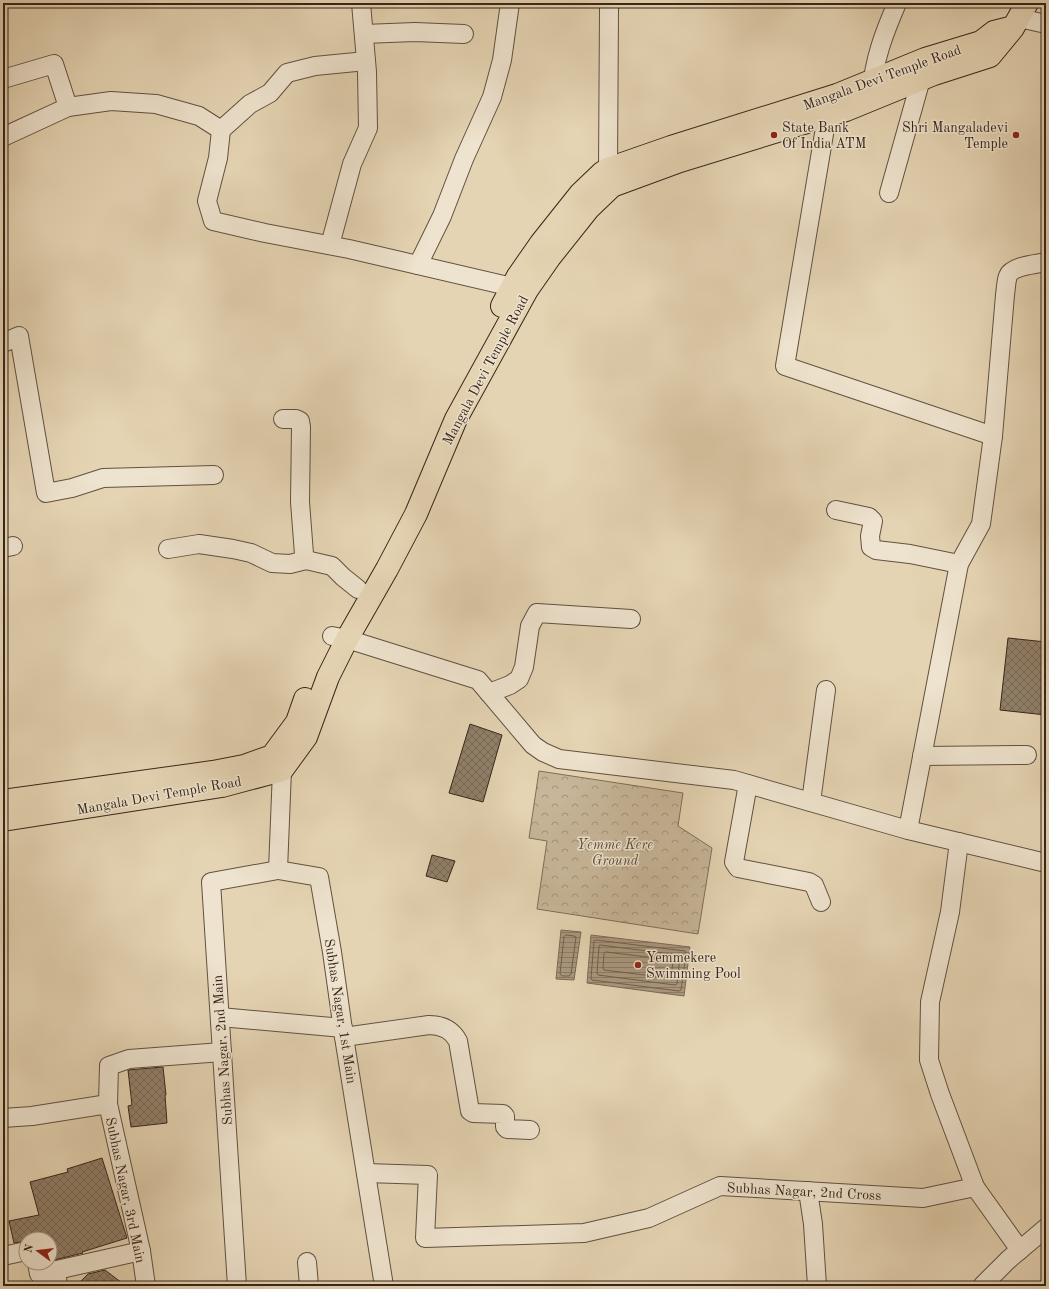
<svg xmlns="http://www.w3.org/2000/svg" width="1049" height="1289" font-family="'Old Standard TT',serif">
<defs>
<pattern id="park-crowns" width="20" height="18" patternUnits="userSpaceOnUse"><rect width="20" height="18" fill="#c7b699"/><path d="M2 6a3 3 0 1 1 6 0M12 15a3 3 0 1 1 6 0" fill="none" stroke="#a2947c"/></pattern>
<pattern id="water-rules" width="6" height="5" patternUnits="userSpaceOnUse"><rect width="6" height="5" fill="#aa987f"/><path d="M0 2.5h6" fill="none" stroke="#8b7c67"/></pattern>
<pattern id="building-cross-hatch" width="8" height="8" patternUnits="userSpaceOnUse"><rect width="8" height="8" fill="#91806a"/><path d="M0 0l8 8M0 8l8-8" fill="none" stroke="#776956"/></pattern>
</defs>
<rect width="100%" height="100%" fill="#e5d4b3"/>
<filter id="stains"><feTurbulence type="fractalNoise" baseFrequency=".005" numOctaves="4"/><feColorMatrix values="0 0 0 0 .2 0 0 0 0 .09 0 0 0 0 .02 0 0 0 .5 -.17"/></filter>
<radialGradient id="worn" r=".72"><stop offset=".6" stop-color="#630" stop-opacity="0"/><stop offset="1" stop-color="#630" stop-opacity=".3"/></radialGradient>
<path fill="url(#park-crowns)" stroke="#7f6e5a" d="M 539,771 L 683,793 L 678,826 L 712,848 L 698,934 L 537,909 L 547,841 L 529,838 Z"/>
<g fill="url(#water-rules)" stroke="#7c6a57">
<path d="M 561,930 L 581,932 L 574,980 L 556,979 Z"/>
<path d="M 591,935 L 690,947 L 684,996 L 587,983 Z"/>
</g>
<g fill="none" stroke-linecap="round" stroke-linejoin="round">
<g stroke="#705e4c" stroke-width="1">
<path d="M 566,935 L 574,936 L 576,937 L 571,974 L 569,976 L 562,976 L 560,974 L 564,937 Z"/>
<path d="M 596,940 L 685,951 L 686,953 L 681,990 L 679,991 L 592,980 L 591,978 L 594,941 Z"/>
<path d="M 600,945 L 679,955 L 680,957 L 677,984 L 675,985 L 598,975 L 597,973 L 599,947 Z"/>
<path d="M 606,952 L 672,960 L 673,962 L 671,977 L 669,978 L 604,970 L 603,968 L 604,954 Z"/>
</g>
</g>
<g fill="url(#building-cross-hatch)" stroke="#37251a">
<path d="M 1008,638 L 1046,642 L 1046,715 L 1000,710 Z"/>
<path d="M 470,724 L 502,735 L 483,802 L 449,793 Z"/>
<path d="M 432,855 L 455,861 L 447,882 L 426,876 Z"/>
<path d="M 163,1067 L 166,1095 L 165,1095 L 167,1123 L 131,1127 L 128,1106 L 132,1105 L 128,1070 Z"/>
<path d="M 102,1158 L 127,1238 L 82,1252 L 83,1253 L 50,1261 L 50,1239 L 26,1239 L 26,1241 L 14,1243 L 9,1221 L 39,1215 L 30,1182 L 68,1172 L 67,1169 Z"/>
<path d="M 105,1270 L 126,1286 L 76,1286 L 88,1274 Z"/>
</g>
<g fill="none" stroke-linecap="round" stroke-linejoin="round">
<g stroke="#625140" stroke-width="20">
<g id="minor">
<path d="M 610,3 L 609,9 L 608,169 L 611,182"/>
<path d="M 1019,18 L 1046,24"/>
<path d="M 364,34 L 415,32 L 464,34"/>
<path d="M 3,79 L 54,64 L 68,107"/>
<path d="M 872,92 C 873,61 885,31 897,3"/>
<path d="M 827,116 L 785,366 L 993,436"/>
<path d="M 221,130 L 250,104 L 270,93 L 287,73 L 315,66 L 366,61"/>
<path d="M 3,137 L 68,107 L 111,101 L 156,104 L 199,116 L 221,130 L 218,158 L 207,201 L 213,221 L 265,233 L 349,249 L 525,290"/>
<path d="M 889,193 L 921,79"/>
<path d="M 330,245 L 352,164 L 368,128 L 367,72 L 361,3"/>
<path d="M 418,265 L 442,216 L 464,159 L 492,97 L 502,60 L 510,3"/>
<path d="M 3,343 L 19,336 L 46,493 L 72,488 L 103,478 L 214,475"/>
<path d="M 283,419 L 296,419 L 300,421 L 301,427 L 300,502 L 304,554 L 306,560"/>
<path d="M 836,510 L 869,517 L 873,521 L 870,536 L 871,547 L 876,550 L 910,554 L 959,564"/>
<path d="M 3,548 L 13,546"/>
<path d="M 168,549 L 199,544 L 233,549 L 251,553 L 272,563 L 290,564 L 306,560 L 332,566 L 343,577 L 358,589"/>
<path d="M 332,636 L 347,639 L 478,680 L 533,745 L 543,752 L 559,759 L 734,780 L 908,830 L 1046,863"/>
<path d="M 489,693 L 510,685 L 519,679 L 524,667 L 530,626 L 537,613 L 631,619"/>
<path d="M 922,756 L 1027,755"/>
<path d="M 275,759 L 282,770 L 278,870 L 319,877 L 332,952 L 344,1037 L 384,1286"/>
<path d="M 748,784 L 734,862 L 738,868 L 809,882 L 814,885 L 821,902"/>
<path d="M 811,802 L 826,690"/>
<path d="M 908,830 L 959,564 L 981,524 L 993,436 L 1005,295 C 1006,289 1006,281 1008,276 C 1012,266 1036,264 1046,262"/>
<path d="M 959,842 L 950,912 L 930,1002 L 929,1060 L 940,1094 L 975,1187"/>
<path d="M 220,1017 L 343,1028"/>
<path d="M 344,1037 L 429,1025 C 442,1025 452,1030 458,1041 L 470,1111 L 473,1113 L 503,1114 L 505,1116 L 505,1127 L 507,1129 L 530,1130"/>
<path d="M 108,1104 L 109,1066 L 129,1059 L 222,1052"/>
<path d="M 3,1118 L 32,1116 L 108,1104 L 141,1251 L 146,1286"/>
<path d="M 366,1173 L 428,1175 L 425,1238 L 584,1233 L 649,1218 L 720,1186 L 923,1198 L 975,1187 L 1020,1250"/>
<path d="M 808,1191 L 813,1224 L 817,1286"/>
<path d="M 3,1256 L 26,1251"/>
<path d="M 307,1262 L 309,1286"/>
<path d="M 37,1263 L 39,1274 L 141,1251"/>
<path d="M 56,1270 L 58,1286"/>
<path d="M 237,1286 L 211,882 L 278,870"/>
<path d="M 982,1286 L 1008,1260 L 1046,1228"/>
</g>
</g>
<g stroke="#37251a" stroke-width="24">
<g id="major">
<path d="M 502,306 L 518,276 L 541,243 L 580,194 L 602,173 L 608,169 L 671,147 L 837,95 L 925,59 L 981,42 L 994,32 L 1010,28"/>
<path d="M 3,801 L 213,772 L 244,766 L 272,756 L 297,722 L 305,699"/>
<path d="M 3,820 L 222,786 L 282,770 L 306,737 L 328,677 L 347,639 L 387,569 L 416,514 L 456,419 L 527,290 L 550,257 L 589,208 L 612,186 L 680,161 L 846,110 L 934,74 L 990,56 L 1013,28 L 1027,3"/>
</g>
</g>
<use href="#minor" stroke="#eee3ce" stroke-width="18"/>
<use href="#major" stroke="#e5d4b3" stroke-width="22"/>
</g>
<g fill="#8f2418" stroke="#eee3ce" stroke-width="1.5">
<circle cx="774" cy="135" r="4"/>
<circle cx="1016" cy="135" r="4"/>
<circle cx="638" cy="965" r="4"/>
</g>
<g text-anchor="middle" stroke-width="3" stroke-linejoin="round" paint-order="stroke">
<g font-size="14" fill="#37251a" stroke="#eee3ce">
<text transform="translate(882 77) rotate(-20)" y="5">Mangala Devi Temple Road</text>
<text transform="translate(485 370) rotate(-62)" y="5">Mangala Devi Temple Road</text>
<text transform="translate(159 795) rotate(-10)" y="5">Mangala Devi Temple Road</text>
<text transform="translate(341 1011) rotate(81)" y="5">Subhas Nagar, 1st Main</text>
<text transform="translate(222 1050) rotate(-94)" y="5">Subhas Nagar, 2nd Main</text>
<text transform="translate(126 1190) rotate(78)" y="5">Subhas Nagar, 3rd Main</text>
<text transform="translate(804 1191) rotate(3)" y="5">Subhas Nagar, 2nd Cross</text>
</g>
<g font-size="14" fill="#37251a" stroke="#eee3ce" text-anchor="start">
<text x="782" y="132">State Bank<tspan x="782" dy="16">Of India ATM</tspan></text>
<text x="1008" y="132" text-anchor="end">Shri Mangaladevi<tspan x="1008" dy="16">Temple</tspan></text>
<text x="646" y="962">Yemmekere<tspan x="646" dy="16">Swimming Pool</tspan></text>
</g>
<g font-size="14" font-style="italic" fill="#5b493a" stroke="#eee3ce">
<text x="615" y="849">Yemme Kere<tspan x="615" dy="16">Ground</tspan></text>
</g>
</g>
<rect width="1049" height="1289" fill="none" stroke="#e5d4b3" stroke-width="16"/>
<rect x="4" y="4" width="1041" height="1281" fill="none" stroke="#37251a" stroke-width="2"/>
<rect x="8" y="8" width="1033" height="1273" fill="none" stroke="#37251a"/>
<g transform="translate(38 1251) rotate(285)"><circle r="19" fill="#eee3ce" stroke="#a59786"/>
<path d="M0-3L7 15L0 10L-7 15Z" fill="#8f2418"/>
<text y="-6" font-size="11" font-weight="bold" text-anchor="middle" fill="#37251a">N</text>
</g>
<rect width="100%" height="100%" filter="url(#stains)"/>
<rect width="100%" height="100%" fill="url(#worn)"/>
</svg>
